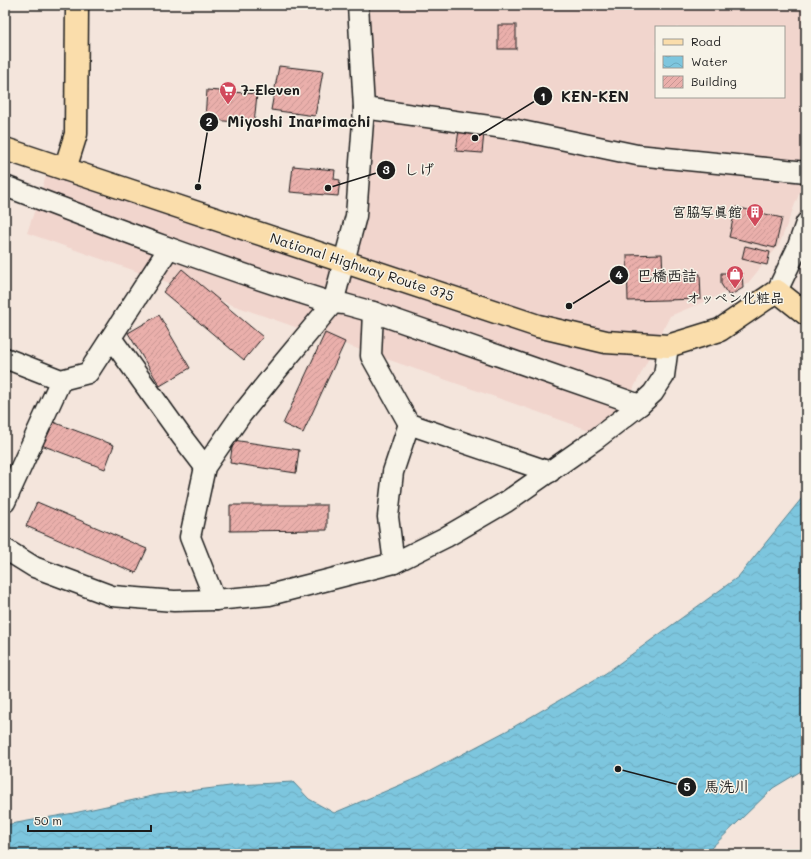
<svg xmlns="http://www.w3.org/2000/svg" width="811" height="859" font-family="Mali,'Klee One',sans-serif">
<defs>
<pattern id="water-waves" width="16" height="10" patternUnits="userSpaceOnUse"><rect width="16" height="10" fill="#7dc6de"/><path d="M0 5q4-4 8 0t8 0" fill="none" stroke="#6baabe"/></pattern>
<pattern id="building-hatch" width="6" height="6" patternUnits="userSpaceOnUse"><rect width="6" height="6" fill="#eaafab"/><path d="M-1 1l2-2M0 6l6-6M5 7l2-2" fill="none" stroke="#c89693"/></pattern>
</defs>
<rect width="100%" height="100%" fill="#f4e5dc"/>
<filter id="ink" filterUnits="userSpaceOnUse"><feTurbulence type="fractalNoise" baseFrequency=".025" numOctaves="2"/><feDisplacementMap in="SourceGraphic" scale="8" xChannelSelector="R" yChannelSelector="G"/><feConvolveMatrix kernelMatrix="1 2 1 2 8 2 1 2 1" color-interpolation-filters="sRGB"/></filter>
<g filter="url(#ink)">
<path fill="#f1d5cd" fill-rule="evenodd" d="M 350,5 L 806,5 L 806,176 L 779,245 L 748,283 L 670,316 L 609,437 L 27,233 L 51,161 L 346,261 L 358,161 ZM 656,27 L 784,27 L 784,97 L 656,97 Z"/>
<path fill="url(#water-waves)" stroke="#568290" d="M 806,493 L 806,768 L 773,788 L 705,854 L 5,854 L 5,825 L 74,813 L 157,795 L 238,785 L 293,782 L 309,799 L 334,813 L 419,777 L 510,729 L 606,673 L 738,577 Z"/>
<g fill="url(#building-hatch)" stroke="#1c1c1c">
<rect x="498" y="25" width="18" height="24"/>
<path d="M 279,66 L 323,71 L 315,116 L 271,110 Z"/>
<path d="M 207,90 L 257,94 L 254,124 L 205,119 Z"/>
<path d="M 459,130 L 484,133 L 482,153 L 456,151 Z"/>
<path d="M 293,166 L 335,170 L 334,179 L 340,180 L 338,196 L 290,192 Z"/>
<path d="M 736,207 L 782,218 L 775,248 L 729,237 Z"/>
<path d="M 745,246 L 770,252 L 767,265 L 742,259 Z"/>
<path d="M 662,254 L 663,275 L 700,274 L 701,299 L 628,301 L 627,255 Z"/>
<path d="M 182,269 L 263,337 L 244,360 L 163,292 Z"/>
<path d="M 721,273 L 742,273 L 743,288 L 729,296 L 721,284 Z"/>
<path d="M 159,315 L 190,368 L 160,386 L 128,333 Z"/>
<path d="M 325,333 L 345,342 L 303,433 L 283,424 Z"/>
<path d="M 45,419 L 114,445 L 105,469 L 36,443 Z"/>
<path d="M 233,440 L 299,450 L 296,473 L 230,463 Z"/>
<path d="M 37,502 L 147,549 L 136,573 L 26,526 Z"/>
<path d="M 230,505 L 327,505 L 327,530 L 230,531 Z"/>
</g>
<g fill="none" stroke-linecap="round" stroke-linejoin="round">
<g stroke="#1c1c1c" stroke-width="23">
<g id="minor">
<path d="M 364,108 L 517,130 L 637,155 L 806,172"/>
<path d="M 5,186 C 114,228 222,269 333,303 L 344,304 L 373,312 L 640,405"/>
<path d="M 777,291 L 797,249 L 806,223"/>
<path d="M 373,312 L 371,356 L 409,424 L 550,472"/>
<path d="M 111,338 L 182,437 L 205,467"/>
<path d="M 5,358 L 61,380 L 88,373 L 169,248"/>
<path d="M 5,502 L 61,380"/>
<path d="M 5,549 L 34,567 L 112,596 L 174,601 L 215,600 L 269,595 L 394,563 L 446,537 L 506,502 L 596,439 L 640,405 L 653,393 L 664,376 L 668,346"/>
<path d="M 394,563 L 388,517 L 393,472 L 409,424"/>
<path d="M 215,600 L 190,537 L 205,467 L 241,415 L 274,374 L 333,303 L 356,216 L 364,108 L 358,5"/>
</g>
</g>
<g stroke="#1c1c1c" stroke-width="25">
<path id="major" d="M 5,149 L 65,169"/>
</g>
<g stroke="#1c1c1c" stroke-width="25">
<path id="highway" d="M 77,5 L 76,134 L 65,169 L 538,326 L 606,342 L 668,346 L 720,330 L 777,291 L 806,314"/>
</g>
<use href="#minor" stroke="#f7f3e8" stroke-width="20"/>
<use href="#major" stroke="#faddab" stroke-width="22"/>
<use href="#highway" stroke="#faddab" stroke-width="22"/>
</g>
</g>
<defs>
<g id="supermarket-pin" transform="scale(0.9)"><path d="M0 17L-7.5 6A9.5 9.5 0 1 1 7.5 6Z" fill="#d1495b" stroke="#f7f3e8"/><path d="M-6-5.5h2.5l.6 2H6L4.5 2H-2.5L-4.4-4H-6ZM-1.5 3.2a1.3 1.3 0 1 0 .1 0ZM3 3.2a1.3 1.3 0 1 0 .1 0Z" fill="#fff"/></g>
<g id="building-pin" transform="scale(0.9)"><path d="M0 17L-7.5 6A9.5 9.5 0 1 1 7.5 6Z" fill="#d1495b" stroke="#f7f3e8"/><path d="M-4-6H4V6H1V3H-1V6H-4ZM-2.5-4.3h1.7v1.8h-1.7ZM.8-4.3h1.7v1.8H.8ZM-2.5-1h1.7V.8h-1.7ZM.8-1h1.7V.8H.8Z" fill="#fff"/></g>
<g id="shop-pin" transform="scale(0.9)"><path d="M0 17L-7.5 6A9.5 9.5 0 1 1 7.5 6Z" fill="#d1495b" stroke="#f7f3e8"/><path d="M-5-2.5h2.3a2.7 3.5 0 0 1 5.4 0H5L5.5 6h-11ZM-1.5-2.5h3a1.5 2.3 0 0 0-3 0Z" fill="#fff"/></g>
</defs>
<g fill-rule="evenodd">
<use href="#supermarket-pin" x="228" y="90"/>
<use href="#building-pin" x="755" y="212"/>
<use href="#shop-pin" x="735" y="274"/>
</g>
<g text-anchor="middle" stroke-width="3" stroke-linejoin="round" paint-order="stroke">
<g font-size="14" font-weight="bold" fill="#1c1c1c" stroke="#f7f3e8" text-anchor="start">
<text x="241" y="95">7-Eleven</text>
<text x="742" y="217" text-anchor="end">宮脇写眞館</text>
<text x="735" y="303" text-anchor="middle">オッペン化粧品</text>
</g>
<g font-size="14" fill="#1c1c1c" stroke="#f7f3e8">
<text transform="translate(362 267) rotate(18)" y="5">National Highway Route 375</text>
</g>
</g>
<path fill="none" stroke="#1c1c1c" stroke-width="1.5" d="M475 138L543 96M198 187L209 122M328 188L386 170M569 306L619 275M618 769L687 787"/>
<g fill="#1c1c1c" stroke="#f7f3e8" stroke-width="1.5">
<circle cx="475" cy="138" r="4"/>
<circle cx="198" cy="187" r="4"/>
<circle cx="328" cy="188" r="4"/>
<circle cx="569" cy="306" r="4"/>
<circle cx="618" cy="769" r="4"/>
<circle cx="543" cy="96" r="10"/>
<circle cx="209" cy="122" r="10"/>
<circle cx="386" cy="170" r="10"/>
<circle cx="619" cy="275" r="10"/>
<circle cx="687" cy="787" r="10"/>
</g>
<g font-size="12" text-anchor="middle" font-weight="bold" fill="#fff">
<text x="543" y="101">1</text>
<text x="209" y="126">2</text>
<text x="386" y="174">3</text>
<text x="619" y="279">4</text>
<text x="687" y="791">5</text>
</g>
<g font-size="15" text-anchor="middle" font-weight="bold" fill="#1c1c1c" stroke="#f7f3e8" stroke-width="3" stroke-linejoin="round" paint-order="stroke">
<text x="595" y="102">KEN-KEN</text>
<text x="299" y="127">Miyoshi Inarimachi</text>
<text x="419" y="175">しげ</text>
<text x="667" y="281">巴橋西詰</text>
<text x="727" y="792">馬洗川</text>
</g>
<rect width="811" height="859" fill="none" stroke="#f7f3e8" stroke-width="20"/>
<rect x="10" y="10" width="791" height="839" fill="none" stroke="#1c1c1c" stroke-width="1.5" filter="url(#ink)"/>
<rect x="655" y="26" width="130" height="72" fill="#f7f3e8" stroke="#9f9d96"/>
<rect x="663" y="39" width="20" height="6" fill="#faddab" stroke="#9f9d96"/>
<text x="691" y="46" font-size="12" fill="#1c1c1c">Road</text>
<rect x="663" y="56" width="20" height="12" fill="url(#water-waves)" stroke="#9f9d96"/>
<text x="691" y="66" font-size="12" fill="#1c1c1c">Water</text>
<rect x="663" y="76" width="20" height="12" fill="url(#building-hatch)" stroke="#9f9d96"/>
<text x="691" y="86" font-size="12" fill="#1c1c1c">Building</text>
<path d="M28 825v6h123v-6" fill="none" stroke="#1c1c1c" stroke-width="2"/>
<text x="34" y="825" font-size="12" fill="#1c1c1c" stroke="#f7f3e8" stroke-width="3" paint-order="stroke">50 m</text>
</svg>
